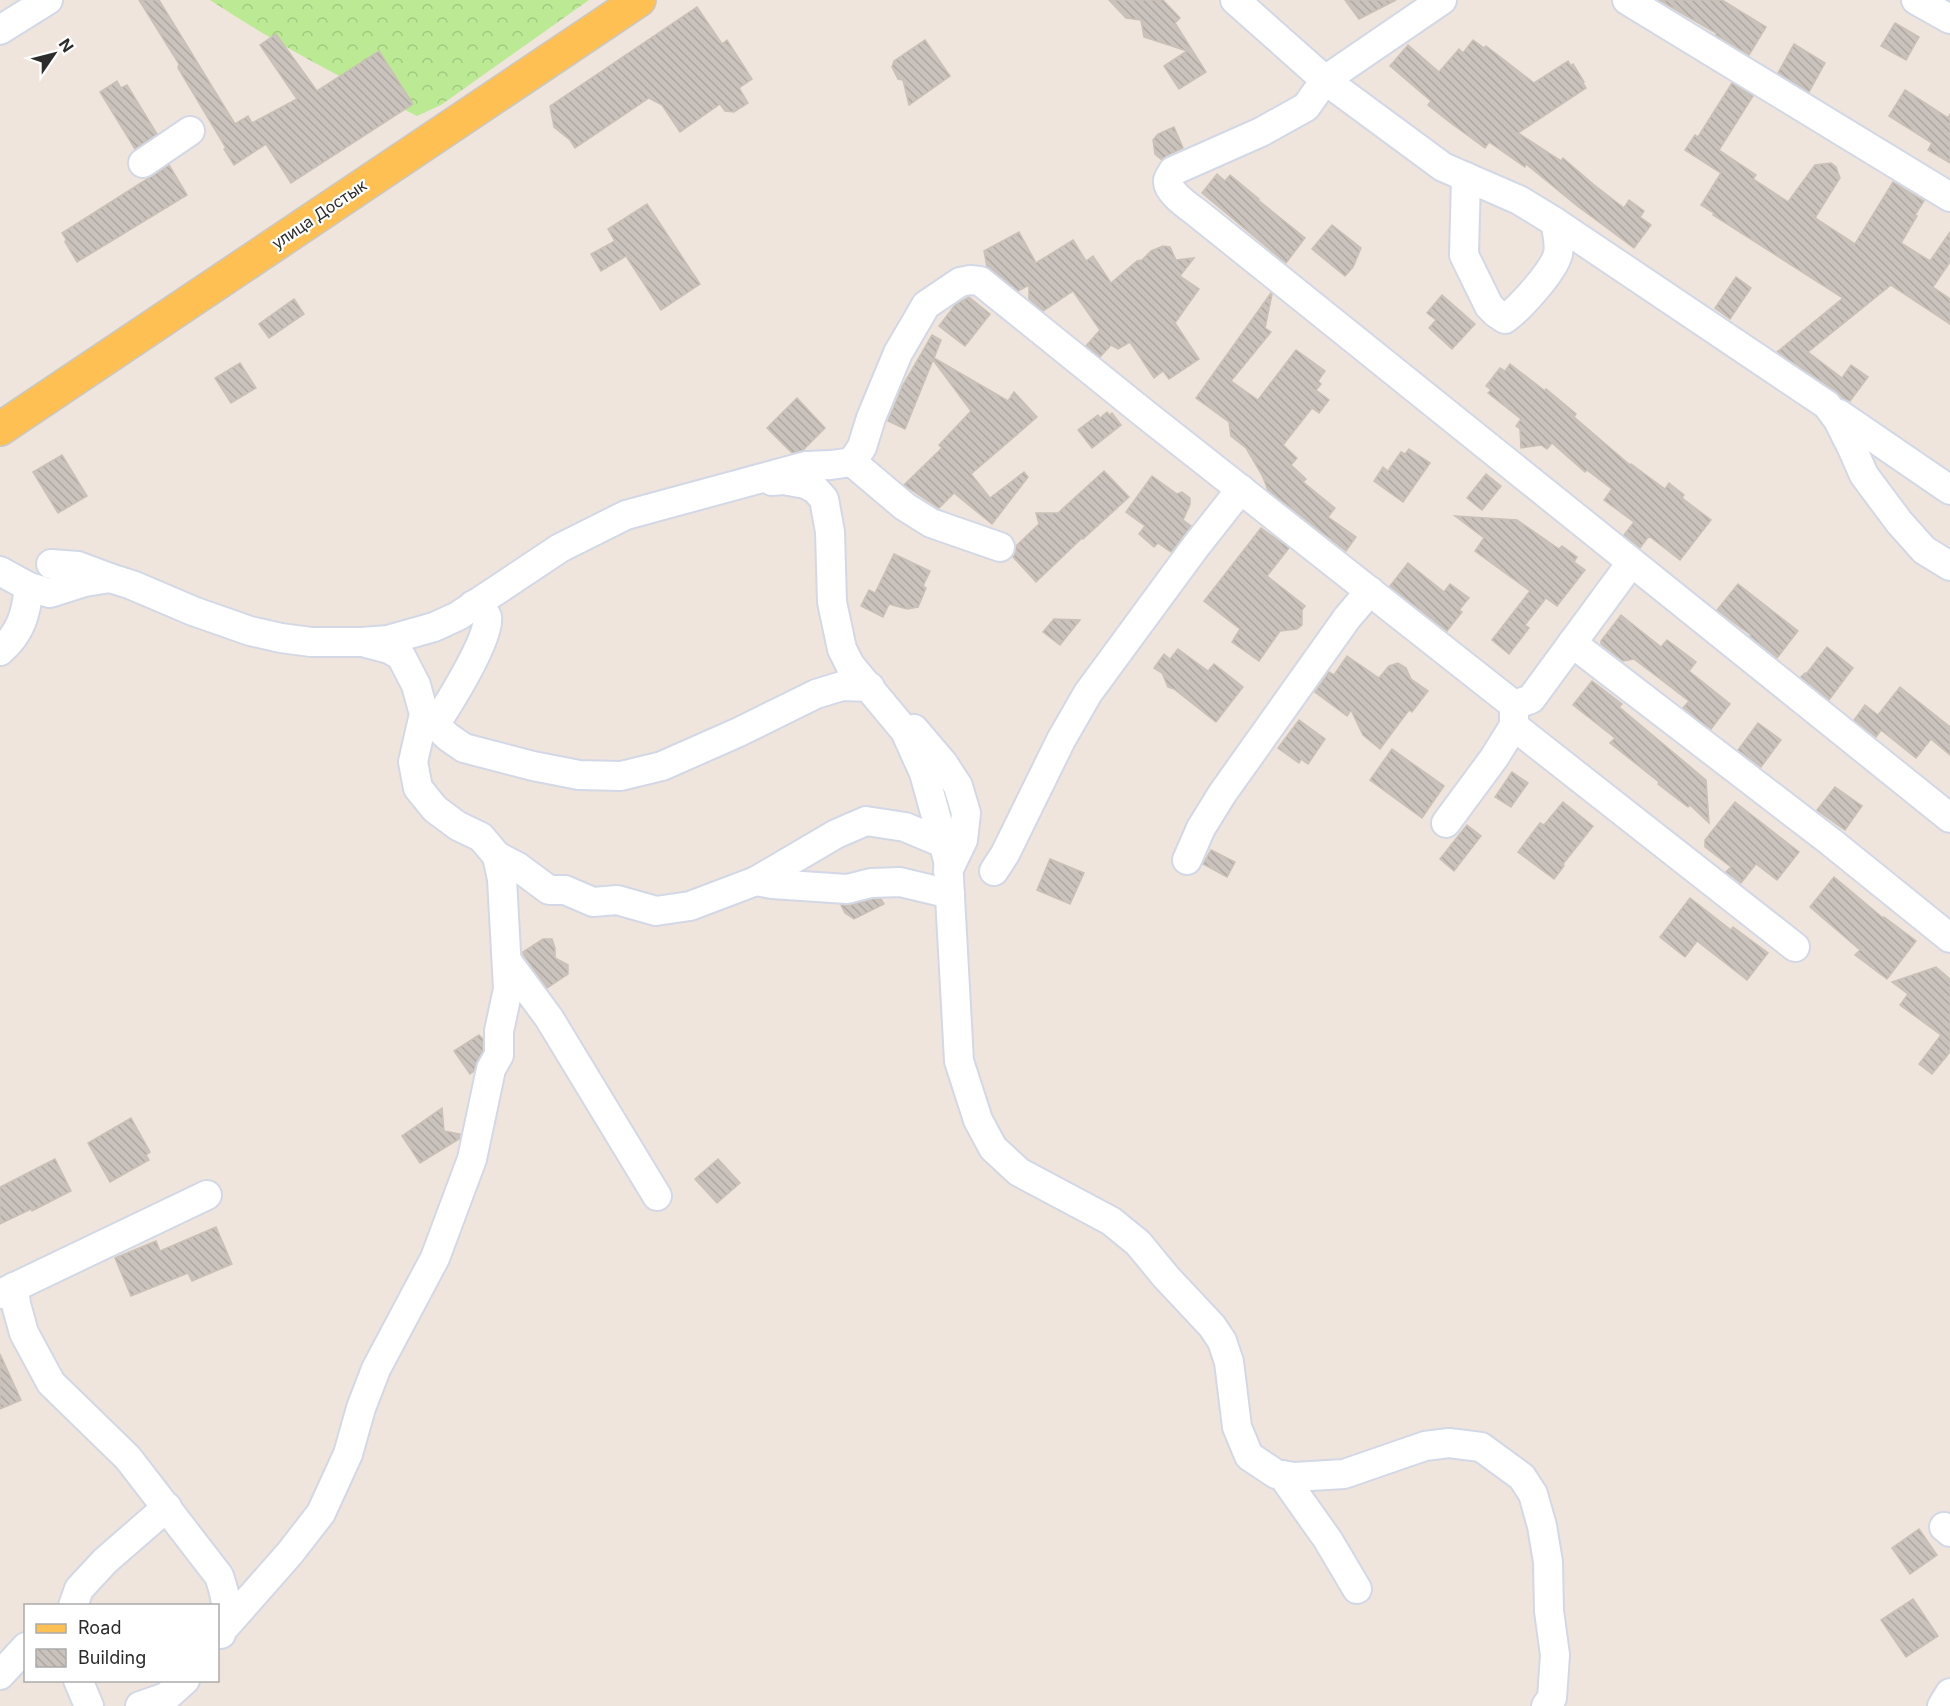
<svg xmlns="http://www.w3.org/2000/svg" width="1950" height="1706" font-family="Inter,sans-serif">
<defs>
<pattern id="forest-crowns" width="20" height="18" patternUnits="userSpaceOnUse" patternTransform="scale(1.5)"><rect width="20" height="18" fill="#bcea94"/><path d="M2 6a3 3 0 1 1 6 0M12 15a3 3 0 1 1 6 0" fill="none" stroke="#a2c980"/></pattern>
<pattern id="building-back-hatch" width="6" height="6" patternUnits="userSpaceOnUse" patternTransform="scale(1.5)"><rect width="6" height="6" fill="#cac2bc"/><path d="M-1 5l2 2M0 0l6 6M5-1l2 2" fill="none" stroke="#aea7a2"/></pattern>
</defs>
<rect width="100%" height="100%" fill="#efe5dd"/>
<path fill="url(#forest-crowns)" d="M 210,0 L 589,0 L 441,105 L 417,116 C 346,80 276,44 210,0 Z"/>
<g fill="url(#building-back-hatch)" stroke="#cac1b6" stroke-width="1.5">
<path d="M 139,0 L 159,0 L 235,124 L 248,116 L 252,123 L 297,99 L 260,45 L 276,34 L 317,91 L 379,51 L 413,104 L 291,183 L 266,144 L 234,165 L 224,149 L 226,148 L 178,68 L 179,64 Z"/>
<path d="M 1109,0 L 1163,0 L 1180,18 L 1175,23 L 1206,72 L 1179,89 L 1164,66 L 1187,51 L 1144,37 L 1141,20 L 1126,18 Z"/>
<path d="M 1345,0 L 1396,0 L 1359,19 Z"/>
<path d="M 1659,0 L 1722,0 L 1766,27 L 1749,55 L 1716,35 L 1716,33 Z"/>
<path d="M 697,7 L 722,44 L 727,40 L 752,79 L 739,88 L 748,103 L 734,112 L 725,111 L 720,104 L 680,132 L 662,105 L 649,98 L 575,148 L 570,140 L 554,127 L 550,106 Z"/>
<path d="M 1895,23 L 1919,37 L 1906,60 L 1881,46 Z"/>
<path d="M 925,40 L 950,76 L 909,105 L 903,80 L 898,79 L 892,67 L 894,61 Z"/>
<path d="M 1473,40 L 1484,48 L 1486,46 L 1534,83 L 1568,61 L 1571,66 L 1573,64 L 1584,82 L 1583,83 L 1586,88 L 1518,133 L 1561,161 L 1563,158 L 1593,184 L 1624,208 L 1629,200 L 1644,211 L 1640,217 L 1651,225 L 1634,248 L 1576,205 L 1526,164 L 1525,167 L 1489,142 L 1485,148 L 1452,124 L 1428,105 L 1431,101 L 1390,66 L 1408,45 L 1439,72 L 1459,49 L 1463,53 Z"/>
<path d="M 1794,44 L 1825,63 L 1809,92 L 1778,73 Z"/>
<path d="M 117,81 L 121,88 L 127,85 L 157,134 L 135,149 L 100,92 Z"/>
<path d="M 1732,83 L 1753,96 L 1719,150 L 1756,175 L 1753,179 L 1788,202 L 1815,165 L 1831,163 L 1836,167 L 1840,178 L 1815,218 L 1855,244 L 1893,182 L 1924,201 L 1915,215 L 1917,216 L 1901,243 L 1930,261 L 1950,232 L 1950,262 L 1933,287 L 1950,299 L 1950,324 L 1891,285 L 1808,352 L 1842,378 L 1851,365 L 1868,377 L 1850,401 L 1843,398 L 1836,391 L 1777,352 L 1843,298 L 1713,215 L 1714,213 L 1701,205 L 1721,173 L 1685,150 L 1695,135 L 1698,137 Z"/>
<path d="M 1905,90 L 1948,118 L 1950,114 L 1950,163 L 1928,150 L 1932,143 L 1889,116 Z"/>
<path d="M 1174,127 L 1183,148 L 1166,156 L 1162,160 L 1155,154 L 1153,140 L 1158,134 Z"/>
<path d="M 169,165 L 187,195 L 77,262 L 65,242 L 66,239 L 62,233 Z"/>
<path d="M 1217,174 L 1225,181 L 1230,175 L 1259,199 L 1258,200 L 1305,238 L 1286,263 L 1202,193 Z"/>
<path d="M 647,204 L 700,284 L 661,310 L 626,256 L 601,271 L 591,254 L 615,241 L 608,229 Z"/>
<path d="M 1332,225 L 1361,248 L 1353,267 L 1345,276 L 1312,249 Z"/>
<path d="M 1019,232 L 1036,263 L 1073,240 L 1086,261 L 1093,256 L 1111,283 L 1137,261 L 1142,260 L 1151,251 L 1163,246 L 1170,247 L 1176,260 L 1194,258 L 1180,276 L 1199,289 L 1175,323 L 1199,359 L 1169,379 L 1163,371 L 1154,378 L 1130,342 L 1118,349 L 1111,345 L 1100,357 L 1086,346 L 1100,330 L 1073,291 L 1043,311 L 1029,299 L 1029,285 L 1018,291 L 987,267 L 984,251 Z"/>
<path d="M 1736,277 L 1751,288 L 1730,319 L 1715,308 Z"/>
<path d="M 1271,293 L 1272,294 L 1265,328 L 1271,332 L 1231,381 L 1258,400 L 1296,350 L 1325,371 L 1318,381 L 1321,384 L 1316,390 L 1329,400 L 1319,413 L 1312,408 L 1283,445 L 1297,458 L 1291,465 L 1306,479 L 1303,482 L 1335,508 L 1328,517 L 1356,537 L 1346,551 L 1268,490 L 1262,475 L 1246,448 L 1231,436 L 1229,422 L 1196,398 Z"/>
<path d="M 1442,295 L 1475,324 L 1452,349 L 1429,328 L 1436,320 L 1427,313 Z"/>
<path d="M 969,297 L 990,314 L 965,346 L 939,326 L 955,305 Z"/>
<path d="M 294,299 L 304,314 L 269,338 L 259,324 Z"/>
<path d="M 932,335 L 941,340 L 934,358 L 1008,401 L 1014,392 L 1037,417 L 971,474 L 990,498 L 1024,472 L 1028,477 L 992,524 L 954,493 L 939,508 L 904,485 L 942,448 L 939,445 L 971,411 L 933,360 L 905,429 L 888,421 L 903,385 Z"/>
<path d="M 240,363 L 256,388 L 231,403 L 215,378 Z"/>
<path d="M 1510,364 L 1545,391 L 1546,389 L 1576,414 L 1574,417 L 1630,465 L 1631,464 L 1665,489 L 1669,483 L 1684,495 L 1682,498 L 1711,520 L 1680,560 L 1649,536 L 1640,548 L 1624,535 L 1634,522 L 1604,500 L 1612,489 L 1587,470 L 1585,472 L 1552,443 L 1547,449 L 1541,445 L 1521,448 L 1520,429 L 1516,426 L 1521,419 L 1488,393 L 1491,390 L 1486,386 L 1500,368 L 1505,371 Z"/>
<path d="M 797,398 L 825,428 L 803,450 L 792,453 L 767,428 Z"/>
<path d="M 1107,412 L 1109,415 L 1112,413 L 1121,425 L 1092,448 L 1078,430 L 1098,415 L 1100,418 Z"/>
<path d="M 1409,449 L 1430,463 L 1403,502 L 1374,481 L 1383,467 L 1388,471 L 1401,452 L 1405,454 Z"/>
<path d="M 62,455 L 87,496 L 58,513 L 33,472 Z"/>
<path d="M 1104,471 L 1129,497 L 1083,539 L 1082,538 L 1036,582 L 1013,557 L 1016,552 L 1016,546 L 1039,524 L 1036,513 L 1058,513 Z"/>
<path d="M 1486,474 L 1501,486 L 1482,510 L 1467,498 Z"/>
<path d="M 1152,476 L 1177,494 L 1182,492 L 1190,498 L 1190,504 L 1183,520 L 1191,526 L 1171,552 L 1158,543 L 1154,547 L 1139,534 L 1145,526 L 1126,512 Z"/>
<path d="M 1455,516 L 1517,520 L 1559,549 L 1562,546 L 1577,557 L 1574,562 L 1585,570 L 1557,606 L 1546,598 L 1525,625 L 1529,628 L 1509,654 L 1492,640 L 1530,591 L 1475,551 L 1484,538 Z"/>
<path d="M 1261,528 L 1289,548 L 1267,576 L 1305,606 L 1302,610 L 1302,625 L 1297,629 L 1280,631 L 1259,661 L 1232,642 L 1240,629 L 1204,601 Z"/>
<path d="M 894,554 L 930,571 L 923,586 L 926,588 L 918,607 L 907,609 L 889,604 L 883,617 L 861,606 L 869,590 L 875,593 Z"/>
<path d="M 1408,563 L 1444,592 L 1450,584 L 1469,598 L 1459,610 L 1462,612 L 1447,631 L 1390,586 Z"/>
<path d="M 1738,584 L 1798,631 L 1777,658 L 1750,636 L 1751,635 L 1717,610 Z"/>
<path d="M 1621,615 L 1661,647 L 1667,640 L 1696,662 L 1689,671 L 1730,704 L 1711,729 L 1683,708 L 1689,701 L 1634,659 L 1623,661 L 1601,644 L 1601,641 Z"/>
<path d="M 1054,619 L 1080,620 L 1060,645 L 1043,632 Z"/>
<path d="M 1827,647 L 1853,668 L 1829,700 L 1801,677 L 1805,673 L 1807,673 Z"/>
<path d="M 1178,649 L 1208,671 L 1214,664 L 1243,687 L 1216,722 L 1174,689 L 1168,687 L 1162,673 L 1154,668 L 1164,654 L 1170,659 Z"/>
<path d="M 1347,656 L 1379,678 L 1389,666 L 1398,663 L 1406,668 L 1411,679 L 1428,691 L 1412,712 L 1409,710 L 1380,749 L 1363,735 L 1351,710 L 1347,716 L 1315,692 L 1329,672 L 1334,675 Z"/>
<path d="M 1592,681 L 1622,704 L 1619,707 L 1706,780 L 1709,823 L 1690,805 L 1688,807 L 1658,784 L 1659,782 L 1610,743 L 1615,738 L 1573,705 Z"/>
<path d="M 1900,687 L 1950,727 L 1950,755 L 1931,739 L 1916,758 L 1881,730 L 1876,737 L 1854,720 L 1865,705 L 1878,715 Z"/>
<path d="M 1299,720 L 1325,739 L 1308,764 L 1301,759 L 1299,763 L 1278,748 Z"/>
<path d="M 1758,723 L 1781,740 L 1761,767 L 1738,750 Z"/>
<path d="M 1392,749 L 1444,786 L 1422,818 L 1370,780 Z"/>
<path d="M 1512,772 L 1528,783 L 1511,807 L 1495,797 Z"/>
<path d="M 1835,787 L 1862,806 L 1845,830 L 1817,810 Z"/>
<path d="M 1563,802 L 1593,826 L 1563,864 L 1564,866 L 1554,879 L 1518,852 L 1540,823 L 1544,825 Z"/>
<path d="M 1735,802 L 1799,852 L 1777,880 L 1756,864 L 1741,883 L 1726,872 L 1731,867 L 1705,847 L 1705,840 Z"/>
<path d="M 1467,825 L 1481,836 L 1454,871 L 1440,859 Z"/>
<path d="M 1211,850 L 1235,862 L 1227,877 L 1203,864 Z"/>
<path d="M 1050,859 L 1084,873 L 1070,904 L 1037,890 Z"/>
<path d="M 1834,877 L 1883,918 L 1884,917 L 1916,941 L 1887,979 L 1855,955 L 1860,950 L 1810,907 Z"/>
<path d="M 1690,898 L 1731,930 L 1733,927 L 1768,953 L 1747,980 L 1697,941 L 1685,957 L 1660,937 Z"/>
<path d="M 873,899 L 881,899 L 884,904 L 854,919 L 845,913 L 841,905 L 851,905 Z"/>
<path d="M 543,939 L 552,939 L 555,948 L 555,958 L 568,965 L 568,974 L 547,988 L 523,954 L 523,952 Z"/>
<path d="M 1936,967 L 1950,979 L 1950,1052 L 1932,1074 L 1919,1064 L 1941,1035 L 1900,1005 L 1908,994 L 1892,982 Z"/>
<path d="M 479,1035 L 483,1039 L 483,1051 L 477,1061 L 474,1071 L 470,1074 L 454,1051 Z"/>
<path d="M 442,1108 L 444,1131 L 460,1134 L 459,1139 L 420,1163 L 402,1136 Z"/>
<path d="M 131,1118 L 150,1152 L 146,1155 L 149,1160 L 110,1182 L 88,1143 Z"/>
<path d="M 55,1159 L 71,1191 L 32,1211 L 31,1209 L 0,1224 L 0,1187 Z"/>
<path d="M 718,1159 L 740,1183 L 717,1203 L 695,1179 Z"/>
<path d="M 216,1227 L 232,1264 L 192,1281 L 188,1273 L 131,1296 L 115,1258 L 156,1241 L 160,1251 Z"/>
<path d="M 0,1354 L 21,1400 L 0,1409 Z"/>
<path d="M 1919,1529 L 1937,1555 L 1910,1574 L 1892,1548 Z"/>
<path d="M 1913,1599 L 1938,1636 L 1906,1657 L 1881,1620 Z"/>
</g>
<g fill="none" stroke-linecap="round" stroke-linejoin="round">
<g stroke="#d2d8e6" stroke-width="32">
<g id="minor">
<path d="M 1235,0 L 1325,80 L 1443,167 L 1519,200 L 1555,222 L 1827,405 L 1838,420 L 1852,448 L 1864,475 L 1899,522 L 1924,550 L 1950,566"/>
<path d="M 1442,0 L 1325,80 L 1306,107 L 1261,132 L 1173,171 C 1172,174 1169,176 1168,180 C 1166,191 1188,206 1196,212 L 1950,818"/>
<path d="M 1627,0 L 1950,197"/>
<path d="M 1916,0 L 1950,19"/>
<path d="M 0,30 L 48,0"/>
<path d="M 143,163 L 190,131"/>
<path d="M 1466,177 L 1464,255 L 1489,306 L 1496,313 L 1505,319 C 1520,308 1553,272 1558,254 C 1560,244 1557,231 1555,222"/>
<path d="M 1839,414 L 1950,490"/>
<path d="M 852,462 L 904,506 L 931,523 L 1000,547"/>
<path d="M 772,481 L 784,480 L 805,484 L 815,489 L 824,499 L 830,532 L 832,602 L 842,649 L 850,665 L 905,731 L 924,773 L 948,860 L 959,1061 L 978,1120 L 993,1148 L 1019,1172 L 1111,1221 L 1138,1243 L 1166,1277 L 1212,1326 L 1222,1341 L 1229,1362 L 1237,1427 L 1249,1456 L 1276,1474 L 1294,1477 L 1344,1474 L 1425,1446 L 1449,1443 L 1481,1447 L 1522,1477 L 1533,1494 L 1542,1526 L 1548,1562 L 1549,1611 L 1555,1655 L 1552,1698 L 1546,1706"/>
<path d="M 51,564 L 78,566 L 110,578"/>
<path d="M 0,571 L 29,587 L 50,593 L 85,582 L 110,578 L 132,585 L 193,611 L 250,631 L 281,638 L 311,642 L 362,642 L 388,640 L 434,627 L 458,616 L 560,548 L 626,515 L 806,466 L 831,465 L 852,462 L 862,447 L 871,418 L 898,353 L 926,305 L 960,282 L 970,280 L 980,281 L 1145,414 L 1514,705 L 1514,726 L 1529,738 L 1795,947"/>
<path d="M 1572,643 L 1831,842 L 1950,938"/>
<path d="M 0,651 C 21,633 26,614 29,587"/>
<path d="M 1514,705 L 1531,699 L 1631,563"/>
<path d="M 424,714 L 448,737 L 464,748 L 533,766 L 579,775 L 621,776 L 662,766 L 739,732 L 816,694 L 842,686 L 870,687"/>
<path d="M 435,725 C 446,708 493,634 487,617 C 485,611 479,608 473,605"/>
<path d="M 914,729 L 943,763 L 958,786 L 966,813 L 963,840 L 948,871"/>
<path d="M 1446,823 L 1494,758 L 1514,726"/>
<path d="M 497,856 L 518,867 L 549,890 L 565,890 L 593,902 L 617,900 L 656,911 L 690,906 L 756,881 L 836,834 L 866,821 L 905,827 L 943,843"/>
<path d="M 1187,860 L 1201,828 L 1222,794 L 1347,618 L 1370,591"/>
<path d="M 994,871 L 1005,854 L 1061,740 L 1088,693 L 1196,546 L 1241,489"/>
<path d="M 756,881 L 772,884 L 847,889 L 871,883 L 900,882 L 950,894"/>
<path d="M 507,961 L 549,1018 L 657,1196"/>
<path d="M 14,1287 L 16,1304 L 24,1333 L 51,1383 L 128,1458 L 219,1576 C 227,1599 229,1611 221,1634"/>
<path d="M 0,1294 L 207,1195"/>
<path d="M 1282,1475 L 1328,1540 L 1357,1589"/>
<path d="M 1944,1527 L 1950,1532"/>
<path d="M 73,1606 L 79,1589 L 105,1561 L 167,1507"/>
<path d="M 223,1629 L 290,1553 L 321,1513 L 348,1454 L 361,1408 L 376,1369 L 435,1258 L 472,1159 L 491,1069 L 499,1055 L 499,1031 L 508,989 L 502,879 L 497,856 L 481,837 L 458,826 L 435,809 L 418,788 L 413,762 L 424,714 L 416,685 L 401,656 L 389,649 L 366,643"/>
<path d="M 0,1675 L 26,1647"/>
<path d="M 78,1680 L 89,1706"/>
<path d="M 140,1706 L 166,1697 L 185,1680"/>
<path d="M 1942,1706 L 1950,1693"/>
</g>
</g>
<g stroke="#c8c8c8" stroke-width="36">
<path id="major" d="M 0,429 L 639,0"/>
</g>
<use href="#minor" stroke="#fff" stroke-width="28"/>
<use href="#major" stroke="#fec052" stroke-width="33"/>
</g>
<g text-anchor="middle" stroke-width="4.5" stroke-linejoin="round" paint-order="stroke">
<g font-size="16" fill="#2c2c2c" stroke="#fff">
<text transform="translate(319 214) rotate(-34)" y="6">улица Достык</text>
</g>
</g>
<rect x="24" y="1604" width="195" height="78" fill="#ffffff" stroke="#ababab" stroke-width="1.5"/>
<rect x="36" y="1624" width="30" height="9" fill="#fec052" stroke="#ababab" stroke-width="1.5"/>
<text x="78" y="1634" font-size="18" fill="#2c2c2c">Road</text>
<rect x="36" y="1649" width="30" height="18" fill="url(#building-back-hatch)" stroke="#ababab" stroke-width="1.5"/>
<text x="78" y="1664" font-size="18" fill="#2c2c2c">Building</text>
<g transform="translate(54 54) rotate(55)" stroke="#ffffff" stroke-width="4.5" paint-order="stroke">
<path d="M0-4.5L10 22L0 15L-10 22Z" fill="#2c2c2c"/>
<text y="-9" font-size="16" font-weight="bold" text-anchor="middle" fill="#2c2c2c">N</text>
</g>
</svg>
